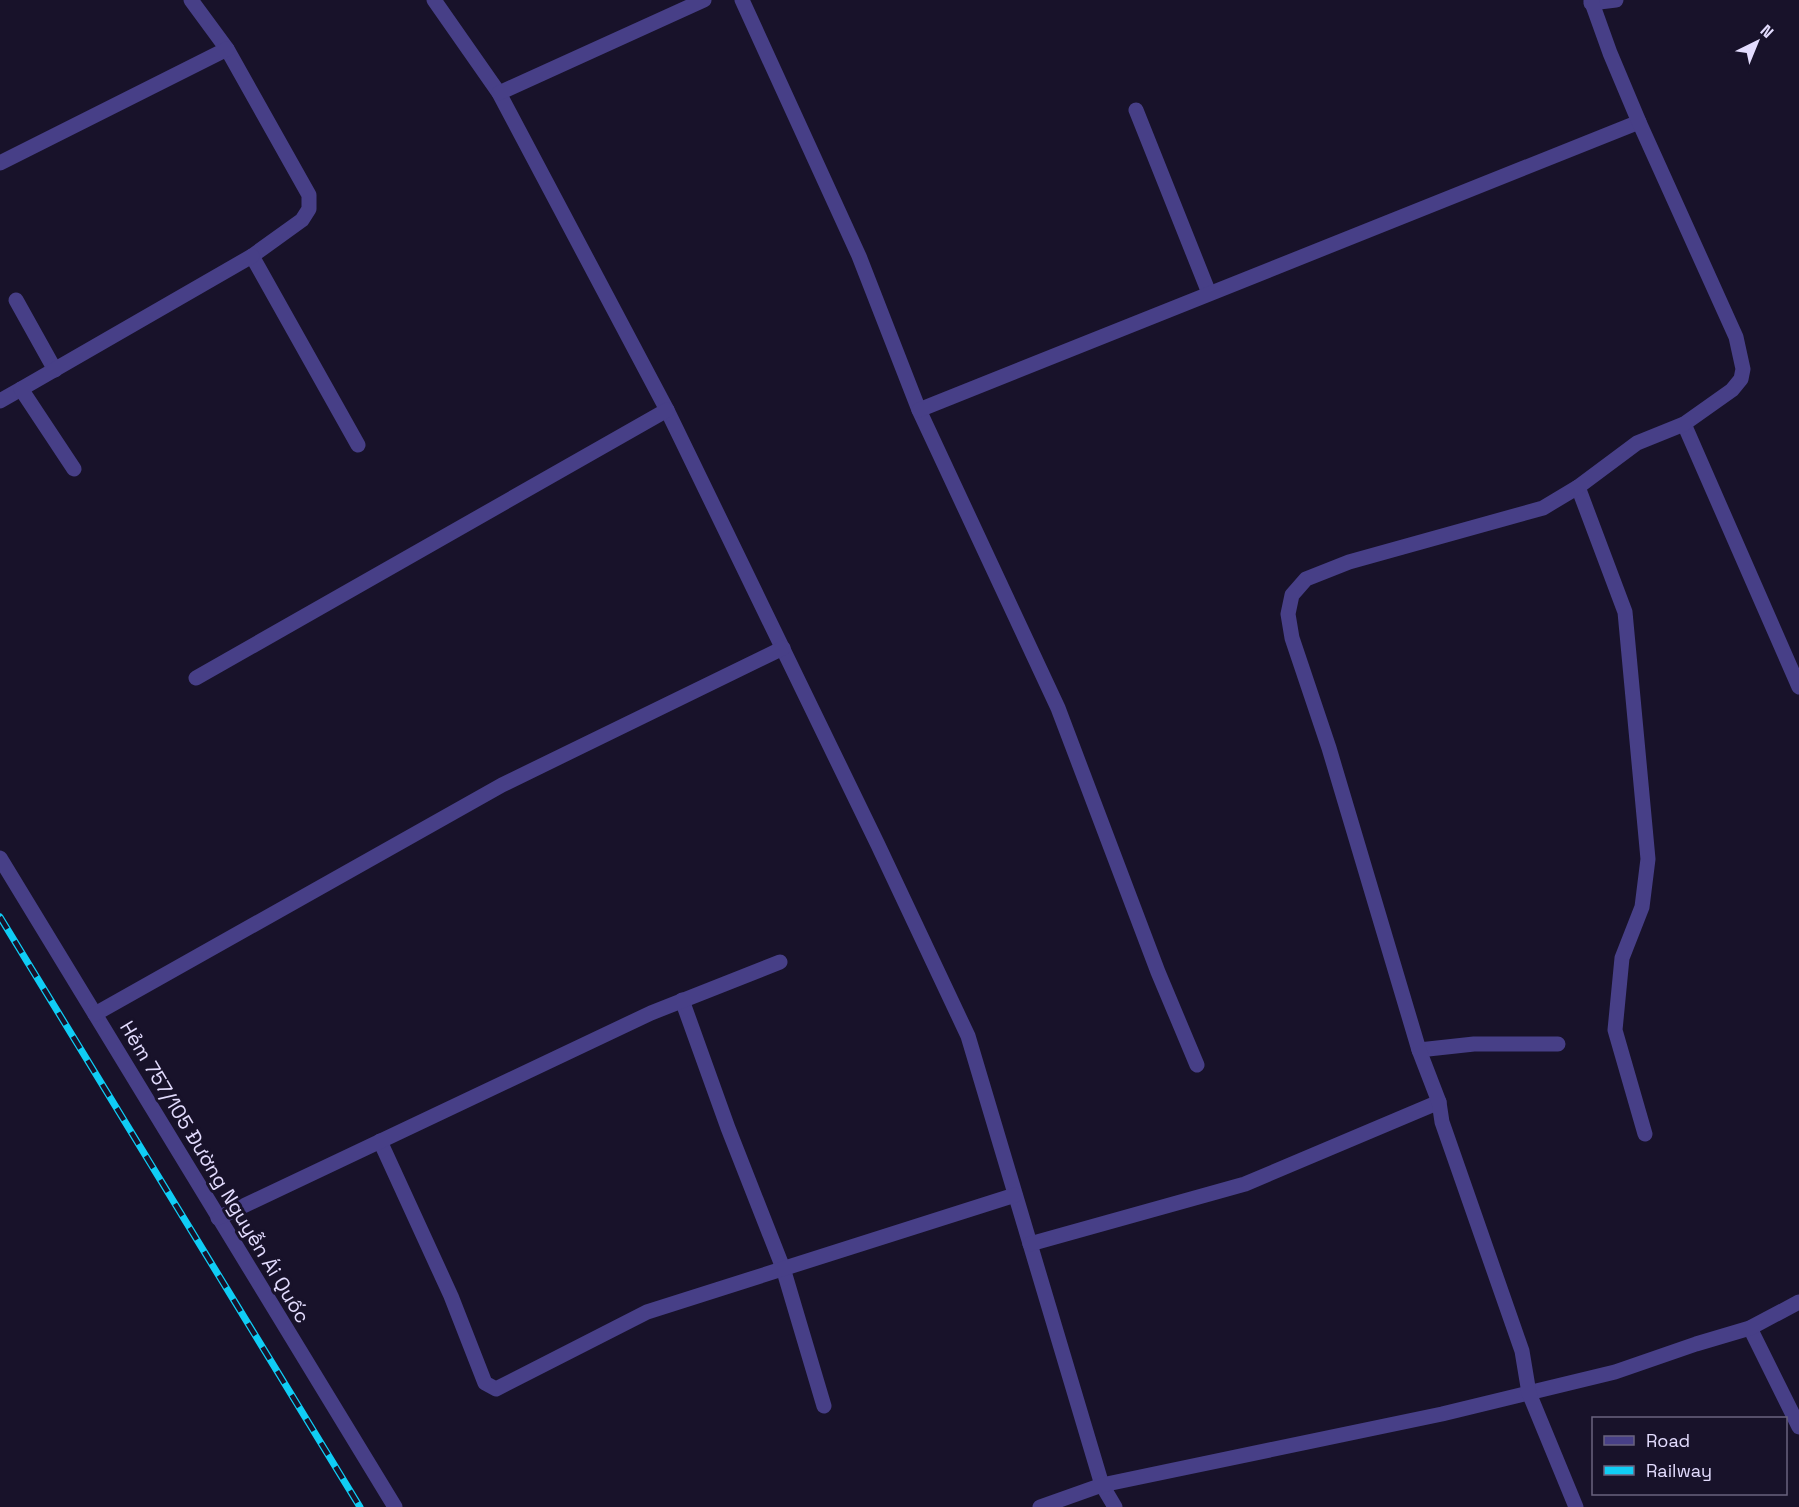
<svg xmlns="http://www.w3.org/2000/svg" width="1799" height="1507" font-family="'Space Grotesk',sans-serif">
<rect width="100%" height="100%" fill="#18122a"/>
<g fill="none" stroke-linecap="round" stroke-linejoin="round">
<g stroke="#473f87" stroke-width="15">
<path d="M 191,0 L 227,49 L 309,195 L 309,209 L 302,220 L 252,256 L 358,445"/>
<path d="M 434,0 L 499,93 L 667,410 L 878,845 L 968,1036 L 1102,1485 L 1115,1507"/>
<path d="M 742,0 L 859,256 L 919,410 L 1058,708 L 1158,972 L 1197,1065"/>
<path d="M 1591,3 L 1616,0"/>
<path d="M 499,93 L 704,0"/>
<path d="M 1136,110 L 1209,293"/>
<path d="M 0,163 L 227,49"/>
<path d="M 16,300 L 55,370"/>
<path d="M 0,401 L 21,389"/>
<path d="M 919,410 L 1639,122"/>
<path d="M 1684,424 L 1799,687"/>
<path d="M 74,469 L 21,389 L 252,256"/>
<path d="M 1578,487 L 1625,612 L 1648,859 L 1642,907 L 1622,958 L 1615,1030 L 1645,1134"/>
<path d="M 196,678 L 667,410"/>
<path d="M 0,858 L 395,1507"/>
<path d="M 682,1000 L 728,1128 L 783,1268 L 824,1406"/>
<path d="M 95,1014 L 502,785 L 783,648"/>
<path d="M 1419,1050 L 1474,1044 L 1558,1044"/>
<path d="M 380,1141 L 451,1296 L 485,1383 L 496,1389 L 647,1312 L 1015,1195"/>
<path d="M 218,1218 L 651,1013 L 780,962"/>
<path d="M 1030,1244 L 1245,1184 L 1439,1102"/>
<path d="M 1750,1328 L 1799,1427"/>
<path d="M 1040,1507 L 1102,1485 L 1442,1414 L 1615,1372 L 1696,1344 L 1750,1328 L 1799,1302"/>
<path d="M 1576,1507 L 1529,1393 L 1522,1351 L 1442,1122 L 1439,1102 L 1419,1050 L 1329,748 L 1292,638 L 1288,614 L 1292,595 L 1306,579 L 1349,562 L 1543,508 L 1578,487 L 1637,443 L 1684,424 L 1732,390 L 1741,379 L 1743,369 L 1736,337 L 1639,122 L 1610,53 L 1591,0"/>
</g>
<g stroke="#10cdf5" stroke-width="7">
<path id="rail" d="M 0,917 L 360,1507"/>
</g>
<use href="#rail" stroke="#18122a" stroke-width="4.5" stroke-dasharray="14" stroke-linecap="butt"/>
</g>
<g text-anchor="middle" stroke-width="6" stroke-linejoin="round" paint-order="stroke">
<g font-size="20" fill="#e3dcfe" stroke="#18122a">
<text transform="translate(215 1172) rotate(59)" y="7">Hẻm 757/105 Đường Nguyễn Ái Quốc</text>
</g>
</g>
<rect x="1592" y="1417" width="195" height="78" fill="#18122a" stroke="#69637f" stroke-width="1.5"/>
<rect x="1604" y="1436" width="30" height="9" fill="#473f87" stroke="#69637f" stroke-width="1.5"/>
<text x="1646" y="1447" font-size="18" fill="#e3dcfe">Road</text>
<rect x="1604" y="1466" width="30" height="9" fill="#10cdf5" stroke="#69637f" stroke-width="1.5"/>
<text x="1646" y="1477" font-size="18" fill="#e3dcfe">Railway</text>
<g transform="translate(1757 42) rotate(43)" stroke="#18122a" stroke-width="4.5" paint-order="stroke">
<path d="M0-4.5L10 22L0 15L-10 22Z" fill="#e3dcfe"/>
<text y="-9" font-size="16" font-weight="bold" text-anchor="middle" fill="#e3dcfe">N</text>
</g>
</svg>
